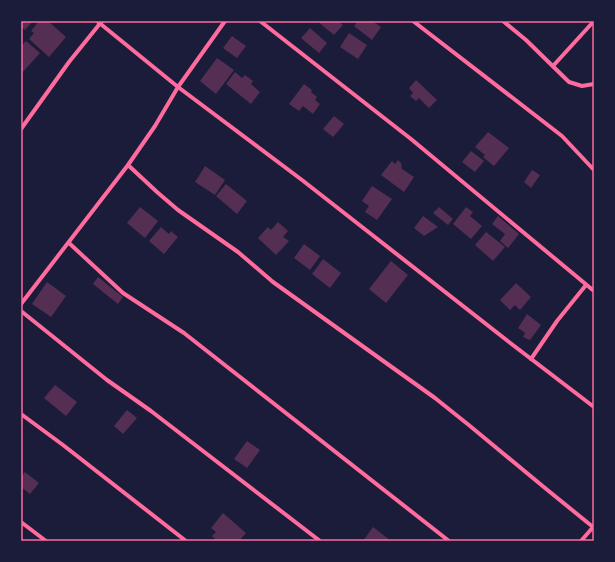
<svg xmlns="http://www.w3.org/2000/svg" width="615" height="562" font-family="'Roboto Condensed',sans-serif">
<rect width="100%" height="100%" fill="#1b1b3a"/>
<g fill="#542f53">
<path d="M 21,21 L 33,21 L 25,30 L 21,27 Z"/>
<path d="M 39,21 L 48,21 L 66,37 L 49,57 L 29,39 L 34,33 L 31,31 Z"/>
<path d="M 317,21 L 338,21 L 343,25 L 334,35 Z"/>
<path d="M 358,21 L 372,21 L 381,27 L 372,40 L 354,26 Z"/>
<path d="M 310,28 L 327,43 L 319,53 L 301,38 Z"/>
<path d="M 349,33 L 367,45 L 358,59 L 340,47 Z"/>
<path d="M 232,36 L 246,46 L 237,58 L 223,48 Z"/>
<path d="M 26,41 L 40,53 L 21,74 L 21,46 Z"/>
<path d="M 217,58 L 234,70 L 216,94 L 200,81 Z"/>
<path d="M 235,72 L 242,78 L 245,75 L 253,81 L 251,84 L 260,92 L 251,104 L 226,84 Z"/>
<path d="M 416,80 L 437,100 L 429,108 L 419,98 L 416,101 L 410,96 L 413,93 L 409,88 Z"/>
<path d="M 304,84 L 312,90 L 311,92 L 317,97 L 315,100 L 320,104 L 313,114 L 303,106 L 299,111 L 289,104 Z"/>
<path d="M 334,116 L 344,124 L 333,137 L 323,129 Z"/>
<path d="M 488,132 L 509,148 L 494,166 L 483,157 L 485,155 L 475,147 Z"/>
<path d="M 471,151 L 484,161 L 475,172 L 462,162 Z"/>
<path d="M 398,160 L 401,163 L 402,169 L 414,177 L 404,192 L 381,175 L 392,161 L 395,164 Z"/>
<path d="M 205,166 L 225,180 L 215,195 L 195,182 Z"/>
<path d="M 532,170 L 540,175 L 531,188 L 524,182 Z"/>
<path d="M 226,184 L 247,201 L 237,214 L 216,196 Z"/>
<path d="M 372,186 L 392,199 L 377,220 L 365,212 L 369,206 L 362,201 Z"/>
<path d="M 140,207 L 158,221 L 145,238 L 127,223 Z"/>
<path d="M 439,207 L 453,219 L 448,225 L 433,213 Z"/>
<path d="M 466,207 L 473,212 L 470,216 L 482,226 L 471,239 L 453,224 Z"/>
<path d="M 423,216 L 438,227 L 424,236 L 414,228 Z"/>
<path d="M 498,216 L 519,234 L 508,248 L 500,241 L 505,234 L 492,224 Z"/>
<path d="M 278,222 L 288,231 L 283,237 L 289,241 L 276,255 L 258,238 L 268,227 L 271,230 Z"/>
<path d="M 161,227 L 169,234 L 171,231 L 178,237 L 164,254 L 149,241 Z"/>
<path d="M 486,232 L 505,247 L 493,261 L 475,245 Z"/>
<path d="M 304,244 L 320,256 L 310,270 L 294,258 Z"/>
<path d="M 323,259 L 341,273 L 330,288 L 312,274 Z"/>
<path d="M 391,261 L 408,275 L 386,303 L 369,289 Z"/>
<path d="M 98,277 L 123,297 L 118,304 L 93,284 Z"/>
<path d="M 47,282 L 66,296 L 51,317 L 32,304 Z"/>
<path d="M 516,283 L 531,297 L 520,310 L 515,305 L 510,310 L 500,300 Z"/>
<path d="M 527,314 L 541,325 L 530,340 L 523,337 L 525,333 L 518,328 Z"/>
<path d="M 55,385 L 77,402 L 66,416 L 44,398 Z"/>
<path d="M 127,410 L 137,418 L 123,434 L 114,426 Z"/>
<path d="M 247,441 L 260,450 L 247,468 L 234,459 Z"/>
<path d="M 25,472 L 39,483 L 30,494 L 21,487 L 21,477 Z"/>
<path d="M 223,513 L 246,533 L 239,541 L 214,541 L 215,539 L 212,536 L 216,532 L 211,528 Z"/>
<path d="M 373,527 L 391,541 L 363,541 Z"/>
</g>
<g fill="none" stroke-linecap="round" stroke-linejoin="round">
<g stroke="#ff6b9d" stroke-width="4">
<path d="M 97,21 L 178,87 L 302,180 L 509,342 L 594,407"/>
<path d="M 260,21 L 411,139 L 594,291"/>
<path d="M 413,21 L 562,136 L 594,170"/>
<path d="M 503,21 L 526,40 L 569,82 L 582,86 L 594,84"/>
<path d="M 553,66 L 594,21"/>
<path d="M 21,129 L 69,62 L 102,21"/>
<path d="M 128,165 L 157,192 L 178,210 L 238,252 L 273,282 L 435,398 L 470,426 L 545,488 L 593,527"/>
<path d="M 69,243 L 123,293 L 184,333 L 449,541"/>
<path d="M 21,304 L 128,165 L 155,126 L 178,87 L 225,21"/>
<path d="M 21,311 L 107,380 L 151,411 L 320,541"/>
<path d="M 531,359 L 557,321 L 586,285"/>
<path d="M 21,414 L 63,445 L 186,541"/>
<path d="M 21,522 L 46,541"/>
<path d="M 581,541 L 594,526"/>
</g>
</g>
<rect width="615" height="562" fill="none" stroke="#1b1b3a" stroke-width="44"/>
<rect x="22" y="22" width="571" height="518" fill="none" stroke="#ff6b9d" stroke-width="1.5"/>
</svg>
